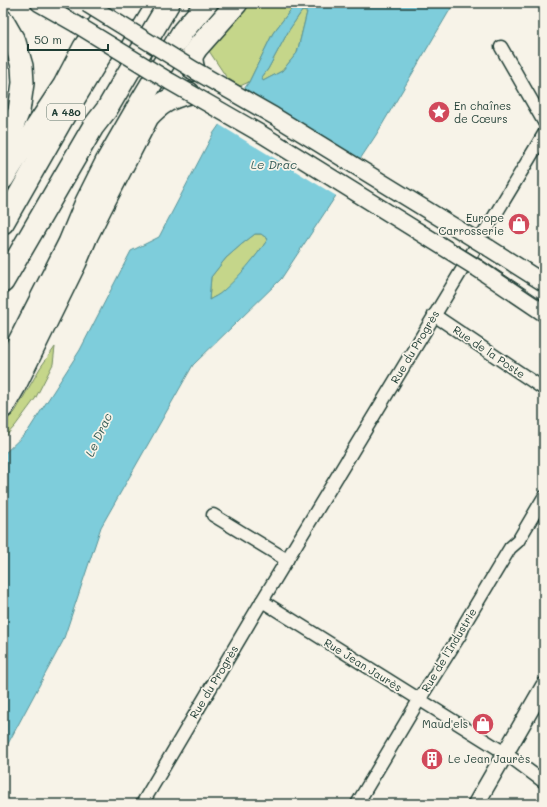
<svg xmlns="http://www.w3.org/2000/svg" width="547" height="807" font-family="Mali,sans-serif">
<rect width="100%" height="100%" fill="#f7f3e8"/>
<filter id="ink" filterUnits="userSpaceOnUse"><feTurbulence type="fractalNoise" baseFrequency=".025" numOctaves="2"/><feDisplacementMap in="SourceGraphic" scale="8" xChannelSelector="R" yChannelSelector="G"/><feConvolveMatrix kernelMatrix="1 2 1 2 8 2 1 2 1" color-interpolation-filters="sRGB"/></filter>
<g filter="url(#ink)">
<g fill="#c5d68a" stroke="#728a5f">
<path d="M 249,3 L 296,3 L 273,33 L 249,82 L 240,86 L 227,78 L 209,51 Z"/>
<path d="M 302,11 L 307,12 L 297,53 L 282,71 L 263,81 L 262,77 L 268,69 L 289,30 Z"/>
<path d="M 3,53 C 11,68 9,99 3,115 Z"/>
<path d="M 255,234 L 261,234 L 268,239 C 255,258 240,277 223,292 C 219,295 214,297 209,300 L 211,277 L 226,258 L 242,244 Z"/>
<path d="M 55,347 L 53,364 L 35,399 L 15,426 L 3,439 L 3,424 L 15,412 L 40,368 Z"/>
</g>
<path fill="#7ecddb" stroke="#589398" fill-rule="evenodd" d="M 296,3 L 454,3 L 376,135 L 281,279 L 193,365 L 101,527 L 63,641 L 3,753 L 3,455 L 28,431 L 80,350 L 131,251 L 159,237 L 213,134 L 249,82 L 273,33 ZM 302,11 L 307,12 L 297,53 L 282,71 L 263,81 L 262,77 L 268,69 L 289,30 ZM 255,234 L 261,234 L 268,239 C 255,258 240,276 223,291 C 219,295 214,297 209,300 L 211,277 L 226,258 L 242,244 Z"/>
<path fill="#f7f3e8" d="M 242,88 L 362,160 L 338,197 L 218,124 Z"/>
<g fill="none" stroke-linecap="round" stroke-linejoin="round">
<g stroke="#1f3d34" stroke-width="15">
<g id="street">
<path d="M 501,47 L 544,122"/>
<path d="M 434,315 L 544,389"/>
<path d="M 213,515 L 287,560"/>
<path d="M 262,601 L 505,753 L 544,782"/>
<path d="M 142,804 L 262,601 L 544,134"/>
<path d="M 357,804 L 419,700 L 460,635 L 465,623 L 510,548 L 518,541 L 544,497"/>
</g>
</g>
<g stroke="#1f3d34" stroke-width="19">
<g id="secondary">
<path d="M 39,3 L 76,24"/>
<path d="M 489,248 L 544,283"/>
<path d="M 477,268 L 544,313"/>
<path d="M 476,804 L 544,686"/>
</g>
</g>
<g stroke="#1f3d34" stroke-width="24">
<g id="highway">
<path d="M 3,21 L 15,42 L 22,66 L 23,83 L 19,111 L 10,133 L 3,145"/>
<path d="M 194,70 C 191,58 191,57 197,48 L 237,3"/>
<path d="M 3,179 L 27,141 L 64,85 L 84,47 L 113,3"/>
<path d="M 3,223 L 68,109 L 132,3"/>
<path d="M 3,282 L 93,127 L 107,109 L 169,3"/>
<path d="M 3,373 L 69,243 L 86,202 L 106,162 L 140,103 L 183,31 L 207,3"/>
<path d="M 3,407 L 15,386 L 76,262 L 87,236 L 101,208 L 148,117 C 160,103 172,97 189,93"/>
</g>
</g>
<use href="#street" stroke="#f7f3e8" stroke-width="12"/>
<use href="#secondary" stroke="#f7f3e8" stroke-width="16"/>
<use href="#highway" stroke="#f7f3e8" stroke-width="21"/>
<path stroke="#1f3d34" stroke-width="1" d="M 56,3 L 266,129 L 482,260 L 544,301"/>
<g stroke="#1f3d34" stroke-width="19" stroke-linecap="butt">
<g id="secondary-bridge">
<path d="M 87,4 L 194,70 L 274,116 L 489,248"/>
<path d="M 76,24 L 169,81 L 263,135 L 477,268"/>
</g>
</g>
<use href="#secondary-bridge" stroke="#f7f3e8" stroke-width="16"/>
</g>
</g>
<defs>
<g id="sight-disc" transform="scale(1.15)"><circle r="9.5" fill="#d1495b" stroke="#f7f3e8"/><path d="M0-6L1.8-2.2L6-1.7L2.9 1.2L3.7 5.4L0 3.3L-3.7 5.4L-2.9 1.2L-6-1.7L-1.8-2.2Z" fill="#fff"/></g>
<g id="shop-disc" transform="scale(1.15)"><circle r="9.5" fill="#d1495b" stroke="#f7f3e8"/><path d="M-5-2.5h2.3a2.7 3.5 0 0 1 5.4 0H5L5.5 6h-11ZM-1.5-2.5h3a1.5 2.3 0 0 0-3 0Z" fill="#fff"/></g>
<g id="building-disc" transform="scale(1.15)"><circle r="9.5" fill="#d1495b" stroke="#f7f3e8"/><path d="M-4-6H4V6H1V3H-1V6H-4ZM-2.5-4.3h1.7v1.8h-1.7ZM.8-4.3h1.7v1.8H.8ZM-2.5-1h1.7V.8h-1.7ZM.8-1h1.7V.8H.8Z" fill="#fff"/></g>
</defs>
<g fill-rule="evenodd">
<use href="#sight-disc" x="439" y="112"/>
<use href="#shop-disc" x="519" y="224"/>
<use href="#shop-disc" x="483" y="724"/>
<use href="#building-disc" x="432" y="759"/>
</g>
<g text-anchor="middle" stroke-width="3.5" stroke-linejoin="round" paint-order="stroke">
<rect fill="#f7f3e8" stroke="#60746a" stroke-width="1" x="47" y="104" width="38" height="16" rx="3"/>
<g font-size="10" font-weight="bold" fill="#1f3d34">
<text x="66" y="116">A 480</text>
</g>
<g font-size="11" fill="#1f3d34" stroke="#f7f3e8" text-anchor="start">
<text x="454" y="110">En chaînes<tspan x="454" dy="13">de Cœurs</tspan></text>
<text x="504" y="222" text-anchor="end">Europe<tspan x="504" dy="13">Carrosserie</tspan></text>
<text x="468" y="728" text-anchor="end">Maud'els</text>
<text x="448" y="763">Le Jean Jaurès</text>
</g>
<g font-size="11" fill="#1f3d34" stroke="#f7f3e8">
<text transform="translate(415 347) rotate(-59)" y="4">Rue du Progrès</text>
<text transform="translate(489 352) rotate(34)" y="4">Rue de la Poste</text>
<text transform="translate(449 650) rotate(-59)" y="4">Rue de l'Industrie</text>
<text transform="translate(363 665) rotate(32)" y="4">Rue Jean Jaurès</text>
<text transform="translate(214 682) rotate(-59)" y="4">Rue du Progrès</text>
</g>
<g font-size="12" font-style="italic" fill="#325a55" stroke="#f7f3e8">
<text x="274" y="169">Le Drac</text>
<text transform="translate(99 435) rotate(-65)" y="4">Le Drac</text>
</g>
</g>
<rect width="547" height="807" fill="none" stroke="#f7f3e8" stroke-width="16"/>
<rect x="8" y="8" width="531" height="791" fill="none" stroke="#1f3d34" stroke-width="1.5" filter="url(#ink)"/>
<path d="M28 44v6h80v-6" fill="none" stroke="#1f3d34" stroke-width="2"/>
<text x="34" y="44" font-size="12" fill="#1f3d34" stroke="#f7f3e8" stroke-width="3" paint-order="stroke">50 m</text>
</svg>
